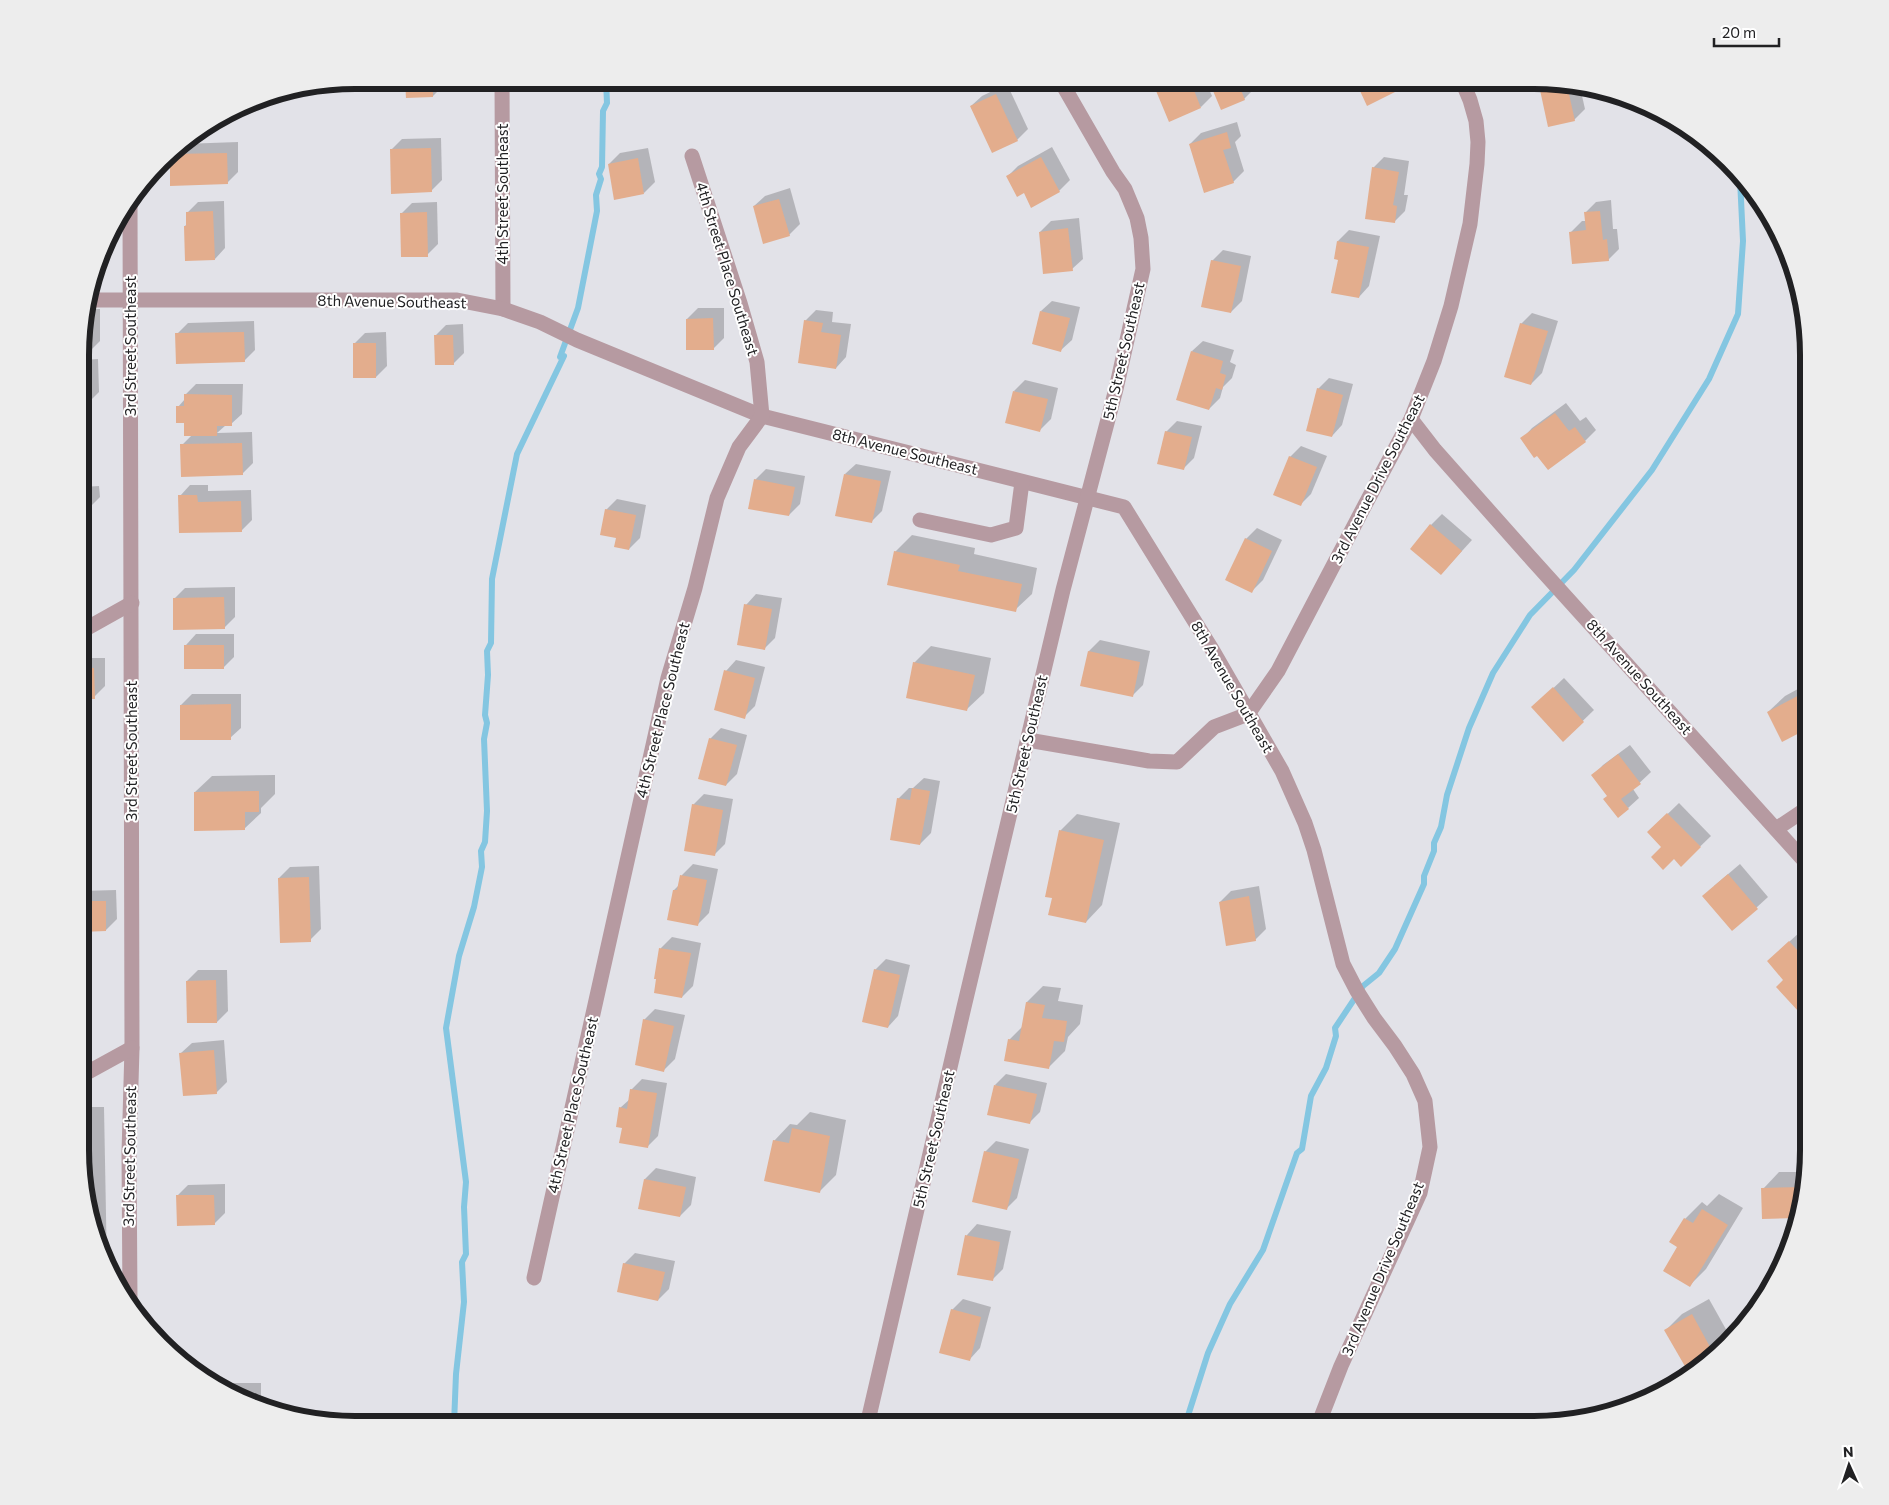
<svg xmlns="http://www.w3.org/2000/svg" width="1889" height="1505" font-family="Commissioner,sans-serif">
<rect width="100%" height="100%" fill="#e2e2e8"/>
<g fill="#0003">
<path d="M 406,80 L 443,80 L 444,85 L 433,96 Z"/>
<path d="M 1161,80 L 1205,80 L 1212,96 L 1201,107 L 1156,86 Z"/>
<path d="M 1218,80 L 1252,80 L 1255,88 L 1244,99 L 1212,86 Z"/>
<path d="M 1356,80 L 1405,81 L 1394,91 Z"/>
<path d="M 1552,81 L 1580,87 L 1585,109 L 1574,120 L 1541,91 Z"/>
<path d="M 1007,84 L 1028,129 L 1017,140 L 971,106 L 982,96 Z"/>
<path d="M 1237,122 L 1241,136 L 1235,142 L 1244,171 L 1233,182 L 1190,144 L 1201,133 Z"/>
<path d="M 441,138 L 442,180 L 431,191 L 391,150 L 402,139 Z"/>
<path d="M 238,142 L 238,172 L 227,183 L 171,155 L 182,144 Z"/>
<path d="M 1052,147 L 1070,180 L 1059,191 L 1008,176 L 1018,166 Z"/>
<path d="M 648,148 L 655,182 L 644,193 L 609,164 L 620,153 Z"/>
<path d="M 1384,157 L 1409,161 L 1404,195 L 1408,195 L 1405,211 L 1394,222 L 1373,168 Z"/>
<path d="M 790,188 L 800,224 L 789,235 L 754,206 L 765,196 Z"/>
<path d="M 1611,200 L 1613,229 L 1617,229 L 1619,249 L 1608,260 L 1571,232 L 1582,221 L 1586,221 L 1585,213 L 1596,202 Z"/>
<path d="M 224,201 L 225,248 L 215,259 L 185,226 L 187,224 L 187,213 L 198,202 Z"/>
<path d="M 437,202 L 438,244 L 427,255 L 401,214 L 412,203 Z"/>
<path d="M 1079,218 L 1083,259 L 1072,269 L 1040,232 L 1051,221 Z"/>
<path d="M 1349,230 L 1380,236 L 1369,286 L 1359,297 L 1340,259 L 1338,241 Z"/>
<path d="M 1223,250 L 1251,256 L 1242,301 L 1231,312 L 1212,261 Z"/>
<path d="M 1052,301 L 1080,307 L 1072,340 L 1061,350 L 1041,311 Z"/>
<path d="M 698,308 L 724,308 L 724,338 L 713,349 L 687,319 Z"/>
<path d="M 85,309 L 100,309 L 100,341 L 89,352 L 82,352 L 82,318 Z"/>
<path d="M 816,310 L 833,312 L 832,322 L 851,324 L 846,357 L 836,368 L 805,321 Z"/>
<path d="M 1532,313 L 1558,321 L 1542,373 L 1531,384 L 1521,324 Z"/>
<path d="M 254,321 L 255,350 L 244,361 L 177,334 L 188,323 Z"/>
<path d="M 463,324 L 464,353 L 453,364 L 435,336 L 446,325 Z"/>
<path d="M 386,332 L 387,366 L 376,377 L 354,344 L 365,333 Z"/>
<path d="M 1203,341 L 1234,350 L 1230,362 L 1236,365 L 1232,378 L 1223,387 L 1220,398 L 1209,409 L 1192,351 Z"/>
<path d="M 98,359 L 99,392 L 88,403 L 82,403 L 82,360 Z"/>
<path d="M 1329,378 L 1353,384 L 1342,425 L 1332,436 L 1318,389 Z"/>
<path d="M 1025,380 L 1058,388 L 1051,419 L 1040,430 L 1014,391 Z"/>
<path d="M 196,384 L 243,384 L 242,414 L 231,424 L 226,425 L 217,433 L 252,432 L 253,463 L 242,474 L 182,445 L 192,435 L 178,407 L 185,399 L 185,395 Z"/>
<path d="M 1566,403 L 1580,421 L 1586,417 L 1596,430 L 1585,441 L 1537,454 L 1522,439 L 1532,428 Z"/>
<path d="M 1177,421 L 1202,426 L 1194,458 L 1183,469 L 1166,432 Z"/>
<path d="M 1301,446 L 1327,456 L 1311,494 L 1300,505 L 1290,457 Z"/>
<path d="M 856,464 L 891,471 L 882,511 L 871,522 L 845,474 Z"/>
<path d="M 766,469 L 805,476 L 800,504 L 789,515 L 755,480 Z"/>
<path d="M 190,485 L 208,485 L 208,491 L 251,490 L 252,520 L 241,531 L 180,496 Z"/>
<path d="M 99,486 L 100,497 L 91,506 L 91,512 L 82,522 L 82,487 Z"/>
<path d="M 617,499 L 646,505 L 640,538 L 629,549 L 618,537 L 606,510 Z"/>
<path d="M 1442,514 L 1472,540 L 1441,574 L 1431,525 Z"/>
<path d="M 1257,528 L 1282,540 L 1263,580 L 1252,591 L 1246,539 Z"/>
<path d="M 912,535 L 975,548 L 974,554 L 1037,568 L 1032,594 L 1015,610 L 895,552 Z"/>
<path d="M 82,541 L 87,541 L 88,573 L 82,579 Z"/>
<path d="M 235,587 L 235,617 L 224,628 L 174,599 L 185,588 Z"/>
<path d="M 756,594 L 782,598 L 775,638 L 764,649 L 746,605 Z"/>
<path d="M 196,634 L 234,634 L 234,657 L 223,668 L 186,645 Z"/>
<path d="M 1100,640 L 1150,651 L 1143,685 L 1132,696 L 1082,685 L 1089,651 Z"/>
<path d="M 931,646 L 991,658 L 984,693 L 967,709 L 914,663 Z"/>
<path d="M 82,658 L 105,658 L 105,686 L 94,697 L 82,698 Z"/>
<path d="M 736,660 L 765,667 L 755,706 L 744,717 L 726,671 Z"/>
<path d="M 1564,678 L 1594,710 L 1563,740 L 1544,697 Z"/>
<path d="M 1809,683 L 1809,727 L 1768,712 L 1785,696 Z"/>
<path d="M 192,694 L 241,694 L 241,728 L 230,738 L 181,705 Z"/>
<path d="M 721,728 L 747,735 L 737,774 L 726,785 L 710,739 Z"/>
<path d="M 1630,745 L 1651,772 L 1633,789 L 1639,798 L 1628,808 L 1608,796 L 1593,776 L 1603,765 Z"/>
<path d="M 275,775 L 275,794 L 261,808 L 261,813 L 244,829 L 195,792 L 212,776 Z"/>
<path d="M 924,778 L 940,781 L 931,833 L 920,844 L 898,799 L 909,788 L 913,788 Z"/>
<path d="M 704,794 L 733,799 L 725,844 L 714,855 L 693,805 Z"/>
<path d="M 1679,803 L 1711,836 L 1681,865 L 1649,832 Z"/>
<path d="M 1077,814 L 1120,823 L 1102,905 L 1086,922 L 1053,897 L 1060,831 Z"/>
<path d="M 693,864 L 718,869 L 709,913 L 698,924 L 674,890 L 680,884 L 682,875 Z"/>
<path d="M 1740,864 L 1768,897 L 1732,930 L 1714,886 Z"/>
<path d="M 319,866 L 321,929 L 310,940 L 279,878 L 290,867 Z"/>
<path d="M 1259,886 L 1266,929 L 1255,940 L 1220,902 L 1231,891 Z"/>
<path d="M 116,890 L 117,919 L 106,930 L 81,930 L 81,891 Z"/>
<path d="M 1800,932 L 1809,941 L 1809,1001 L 1785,980 L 1779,951 Z"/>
<path d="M 672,937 L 701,943 L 693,986 L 682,997 L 658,978 L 661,948 Z"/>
<path d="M 886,959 L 910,965 L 898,1016 L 888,1027 L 875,970 Z"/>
<path d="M 198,970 L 227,970 L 228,1011 L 217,1022 L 187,981 Z"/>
<path d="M 1043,986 L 1061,988 L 1058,1001 L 1083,1005 L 1080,1024 L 1068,1037 L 1065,1051 L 1049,1067 L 1009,1040 L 1023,1026 L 1027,1002 Z"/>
<path d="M 655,1009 L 685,1015 L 675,1059 L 664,1070 L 644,1020 Z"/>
<path d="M 224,1040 L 227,1082 L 216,1093 L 181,1053 L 192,1043 Z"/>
<path d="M 1006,1074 L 1047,1083 L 1040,1112 L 1029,1123 L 995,1085 Z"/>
<path d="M 642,1079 L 667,1083 L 658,1136 L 647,1147 L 623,1127 L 620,1108 L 630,1099 L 631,1090 Z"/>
<path d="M 81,1107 L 104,1107 L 107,1268 L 81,1169 Z"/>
<path d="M 810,1112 L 846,1120 L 836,1175 L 820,1191 L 774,1141 L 790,1124 L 797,1125 Z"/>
<path d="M 996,1141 L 1029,1149 L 1017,1198 L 1006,1209 L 985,1152 Z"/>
<path d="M 656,1168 L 696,1177 L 691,1205 L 680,1216 L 639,1208 L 645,1179 Z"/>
<path d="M 1779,1172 L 1808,1172 L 1797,1217 L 1763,1189 Z"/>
<path d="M 225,1184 L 225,1213 L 214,1224 L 177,1196 L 188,1185 Z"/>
<path d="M 1719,1194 L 1743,1208 L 1706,1269 L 1690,1285 L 1679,1247 L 1671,1242 L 1685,1219 L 1702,1202 L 1707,1206 Z"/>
<path d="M 977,1224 L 1011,1231 L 1003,1269 L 992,1280 L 959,1274 L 967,1235 Z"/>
<path d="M 635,1253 L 675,1261 L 669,1289 L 658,1300 L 624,1264 Z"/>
<path d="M 963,1299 L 991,1307 L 980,1348 L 970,1359 L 952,1310 Z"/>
<path d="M 1709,1299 L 1732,1340 L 1701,1368 L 1691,1375 L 1666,1330 L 1682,1314 Z"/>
<path d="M 215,1383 L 261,1383 L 261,1407 L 249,1404 Z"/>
</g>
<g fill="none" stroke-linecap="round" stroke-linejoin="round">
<g stroke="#84c6e1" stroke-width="6">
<path d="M 454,1424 L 456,1374 L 464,1302 L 462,1262 L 466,1254 L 464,1207 L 466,1182 L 446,1028 L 459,956 L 474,907 L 482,867 L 481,851 L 485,842 L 487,811 L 484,739 L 487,723 L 485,715 L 488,675 L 487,651 L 491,643 L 492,579 L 517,454 L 564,356 L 560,357 L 578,308 L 597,211 L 596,195 L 601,179 L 599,174 L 602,167 L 603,111 L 607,103 L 606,80"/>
<path d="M 1185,1425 L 1208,1353 L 1230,1304 L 1263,1250 L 1297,1153 L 1302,1149 L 1311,1096 L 1326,1068 L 1336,1036 L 1335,1028 L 1363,986 L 1379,973 L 1395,949 L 1424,884 L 1424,876 L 1434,851 L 1434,843 L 1441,827 L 1447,795 L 1469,728 L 1493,673 L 1530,615 L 1574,570 L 1652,470 L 1709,379 L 1738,314 L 1743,241 L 1740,179"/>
</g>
</g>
<g fill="#e3ad8d">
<path d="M 405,80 L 433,80 L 433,97 L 406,98 Z"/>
<path d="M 1167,80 L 1190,80 L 1201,108 L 1169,122 L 1154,86 Z"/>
<path d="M 1223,80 L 1237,80 L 1245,100 L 1221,110 L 1211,86 Z"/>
<path d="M 1355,80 L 1390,80 L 1395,92 L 1367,106 Z"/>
<path d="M 1567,85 L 1575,121 L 1548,127 L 1540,90 Z"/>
<path d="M 996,94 L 1018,141 L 992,153 L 970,106 Z"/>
<path d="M 1227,132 L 1231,148 L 1223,150 L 1234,183 L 1204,193 L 1189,144 Z"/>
<path d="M 431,148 L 432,192 L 391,194 L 390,149 Z"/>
<path d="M 227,153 L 228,184 L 170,186 L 170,154 Z"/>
<path d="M 1041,157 L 1060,192 L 1031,208 L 1024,193 L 1017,197 L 1006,176 Z"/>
<path d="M 638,158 L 644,194 L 614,200 L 608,164 Z"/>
<path d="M 1372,167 L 1399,172 L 1393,205 L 1397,206 L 1395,223 L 1365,219 Z"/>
<path d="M 779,199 L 790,236 L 763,244 L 753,206 Z"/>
<path d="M 213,211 L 215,260 L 185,261 L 184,226 L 186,226 L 186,212 Z"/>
<path d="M 1600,211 L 1603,240 L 1607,239 L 1609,261 L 1572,264 L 1569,232 L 1586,230 L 1584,212 Z"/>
<path d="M 427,212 L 428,257 L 401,257 L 400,213 Z"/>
<path d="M 1068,228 L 1073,271 L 1043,274 L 1039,232 Z"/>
<path d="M 1337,241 L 1369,247 L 1359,298 L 1331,293 L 1338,260 L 1334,259 Z"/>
<path d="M 1211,260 L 1241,266 L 1231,313 L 1201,307 Z"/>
<path d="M 1040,311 L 1070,318 L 1061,352 L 1032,344 Z"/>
<path d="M 713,318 L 714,350 L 686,350 L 686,319 Z"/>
<rect x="82" y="320" width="7" height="33"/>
<path d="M 804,320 L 823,323 L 821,332 L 841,335 L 836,369 L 798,363 Z"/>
<path d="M 1520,323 L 1548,331 L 1531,385 L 1504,377 Z"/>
<path d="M 244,332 L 245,362 L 176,364 L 175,333 Z"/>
<path d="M 434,335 L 453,335 L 454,365 L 435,365 Z"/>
<rect x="353" y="343" width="23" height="35"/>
<path d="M 1191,351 L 1223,361 L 1220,373 L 1226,375 L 1222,390 L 1216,388 L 1209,410 L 1176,400 Z"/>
<rect x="82" y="370" width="6" height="34"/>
<path d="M 1317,388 L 1343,395 L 1332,437 L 1306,431 Z"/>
<path d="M 1013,391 L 1048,399 L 1040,432 L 1005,423 Z"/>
<path d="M 184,394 L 232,395 L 232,426 L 217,426 L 217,436 L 184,436 L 184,423 L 176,423 L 176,406 L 184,406 Z"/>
<path d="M 1555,413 L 1569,431 L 1575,427 L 1586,442 L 1548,470 L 1537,456 L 1534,458 L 1520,438 Z"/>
<path d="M 1165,431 L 1192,437 L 1184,470 L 1157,464 Z"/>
<path d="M 242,443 L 243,475 L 181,477 L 180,444 Z"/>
<path d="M 1289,456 L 1317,467 L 1301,506 L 1273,495 Z"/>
<path d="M 844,474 L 881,481 L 872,523 L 835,516 Z"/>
<path d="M 754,479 L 795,487 L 789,516 L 748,509 Z"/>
<path d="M 178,495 L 197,495 L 198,502 L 241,501 L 242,532 L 179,533 Z"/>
<path d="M 82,497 L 89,497 L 90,509 L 82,509 Z"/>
<path d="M 605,509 L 636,515 L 629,550 L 614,547 L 616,538 L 600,535 Z"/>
<path d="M 1430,524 L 1462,551 L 1441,575 L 1410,549 Z"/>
<path d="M 1245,538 L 1272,551 L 1252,593 L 1225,580 Z"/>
<path d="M 894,551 L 960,565 L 958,571 L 1022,584 L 1016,612 L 887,585 Z"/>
<path d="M 224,597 L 225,629 L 173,630 L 173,598 Z"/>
<path d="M 744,604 L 772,609 L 765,650 L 737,645 Z"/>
<rect x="184" y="645" width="40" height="24"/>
<path d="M 1088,651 L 1140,662 L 1133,697 L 1080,686 Z"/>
<path d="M 913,662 L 975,675 L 967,711 L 906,698 Z"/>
<path d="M 82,668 L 94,668 L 95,699 L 82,699 Z"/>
<path d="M 724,670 L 755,678 L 745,719 L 714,710 Z"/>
<path d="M 1553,687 L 1584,722 L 1563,742 L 1531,707 Z"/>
<path d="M 1809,690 L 1809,728 L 1782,742 L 1767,712 Z"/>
<path d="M 231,704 L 231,740 L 180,740 L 180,705 Z"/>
<path d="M 709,738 L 737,745 L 726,786 L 698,779 Z"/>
<path d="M 1618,754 L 1641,784 L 1621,799 L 1629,809 L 1618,818 L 1603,799 L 1607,796 L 1591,775 Z"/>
<path d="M 912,788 L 930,791 L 920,845 L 890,840 L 897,798 L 910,800 Z"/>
<path d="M 259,791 L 259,812 L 245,812 L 245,830 L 194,831 L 194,792 Z"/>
<path d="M 692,804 L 723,810 L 715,856 L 684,851 Z"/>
<path d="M 1667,813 L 1701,847 L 1681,867 L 1674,859 L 1663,870 L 1651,857 L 1661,847 L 1647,832 Z"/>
<path d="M 1059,830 L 1104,840 L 1086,923 L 1048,915 L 1052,898 L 1045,897 Z"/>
<path d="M 1728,874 L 1758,909 L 1732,931 L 1702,896 Z"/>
<path d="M 680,875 L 707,880 L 698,926 L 667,920 L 673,890 L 677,890 Z"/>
<path d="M 309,877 L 311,942 L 280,943 L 278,878 Z"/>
<path d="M 1249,896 L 1256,941 L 1226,946 L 1219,902 Z"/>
<path d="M 81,901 L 106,901 L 106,931 L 81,932 Z"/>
<path d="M 1789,941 L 1809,963 L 1809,1003 L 1799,1012 L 1776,987 L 1783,980 L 1767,961 Z"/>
<path d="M 659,948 L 691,953 L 682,998 L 654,993 L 656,979 L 654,979 Z"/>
<path d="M 874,969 L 900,975 L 888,1028 L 862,1022 Z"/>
<path d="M 216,980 L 217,1023 L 187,1023 L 186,981 Z"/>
<path d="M 1026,1002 L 1045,1005 L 1042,1018 L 1067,1021 L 1064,1042 L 1054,1041 L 1049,1069 L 1004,1061 L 1008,1039 L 1019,1041 Z"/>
<path d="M 643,1019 L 674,1026 L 664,1072 L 635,1065 Z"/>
<path d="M 214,1050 L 217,1094 L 183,1096 L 179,1053 Z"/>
<path d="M 994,1085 L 1037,1094 L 1030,1124 L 987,1115 Z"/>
<path d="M 630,1089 L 657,1093 L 648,1148 L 619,1143 L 622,1128 L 616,1127 L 619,1107 L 627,1109 Z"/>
<path d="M 81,1123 L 88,1123 L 89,1200 L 81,1169 Z"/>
<path d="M 792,1128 L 830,1136 L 820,1193 L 764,1181 L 773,1140 L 789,1143 Z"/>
<path d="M 984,1151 L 1019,1159 L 1007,1210 L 972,1202 Z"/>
<path d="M 644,1179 L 686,1187 L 680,1217 L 638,1209 Z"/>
<path d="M 1804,1187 L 1797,1218 L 1762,1219 L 1761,1188 Z"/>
<path d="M 176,1195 L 214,1195 L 215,1225 L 177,1226 Z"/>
<path d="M 1702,1209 L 1728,1225 L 1690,1287 L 1663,1271 L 1677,1247 L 1669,1242 L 1684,1218 L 1693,1223 Z"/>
<path d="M 965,1235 L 1000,1242 L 993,1281 L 957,1275 Z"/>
<path d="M 623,1263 L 665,1272 L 658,1301 L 617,1292 Z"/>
<path d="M 951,1309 L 981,1317 L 970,1361 L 939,1353 Z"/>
<path d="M 1692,1314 L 1715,1356 L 1701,1368 L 1690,1375 L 1664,1330 Z"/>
</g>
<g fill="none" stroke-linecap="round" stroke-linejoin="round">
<g stroke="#b69aa1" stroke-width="15">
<path d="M 502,80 L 503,309"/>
<path d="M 130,201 L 132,1048 L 129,1153 L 130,1301"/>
<path d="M 88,300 L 457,300 L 503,309 L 540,322 L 577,340 L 762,416 L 1124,507 L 1213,651 L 1282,771 L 1305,823 L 1314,850 L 1343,964 L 1357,991 L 1374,1018 L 1395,1046 L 1413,1074 L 1425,1101 L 1430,1147 L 1420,1193 L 1341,1366 L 1318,1425"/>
<path d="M 1411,419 L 1435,450 L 1529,556 L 1809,866"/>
<path d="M 920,520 L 991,535 L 1016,528 L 1022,482"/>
<path d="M 82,631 L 132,603"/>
<path d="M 1028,740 L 1149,761 L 1177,762 L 1214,727 L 1248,714 L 1278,671 L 1365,505 L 1411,419 L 1434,361 L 1451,306 L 1470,224 L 1477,164 L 1478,142 L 1476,121 L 1470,100 L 1462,81"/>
<path d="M 1776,829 L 1809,807"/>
<path d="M 81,1076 L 132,1048"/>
<path d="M 534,1278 L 668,678 L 695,588 L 717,498 L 739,447 L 762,416 L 757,362 L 740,303 L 692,156"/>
<path d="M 867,1425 L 964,1007 L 1063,590 L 1116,389 L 1143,269 L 1141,238 L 1137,218 L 1125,189 L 1113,172 L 1060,80"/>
</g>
</g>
<g text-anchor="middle" stroke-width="4" stroke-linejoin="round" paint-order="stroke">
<g font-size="15" fill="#212123" stroke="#fff">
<text transform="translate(503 194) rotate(-90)" y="5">4th Street Southeast</text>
<text transform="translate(727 269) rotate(73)" y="5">4th Street Place Southeast</text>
<text transform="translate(392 302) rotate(1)" y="5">8th Avenue Southeast</text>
<text transform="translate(131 346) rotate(-90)" y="5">3rd Street Southeast</text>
<text transform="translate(1124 351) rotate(-77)" y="5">5th Street Southeast</text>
<text transform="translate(905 452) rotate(14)" y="5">8th Avenue Southeast</text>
<text transform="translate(1378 479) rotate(-63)" y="5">3rd Avenue Drive Southeast</text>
<text transform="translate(1639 677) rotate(48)" y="5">8th Avenue Southeast</text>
<text transform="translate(1232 687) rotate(60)" y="5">8th Avenue Southeast</text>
<text transform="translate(663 710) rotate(-76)" y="5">4th Street Place Southeast</text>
<text transform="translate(1027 744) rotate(-77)" y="5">5th Street Southeast</text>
<text transform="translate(132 751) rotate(-90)" y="5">3rd Street Southeast</text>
<text transform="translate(573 1105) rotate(-77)" y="5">4th Street Place Southeast</text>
<text transform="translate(934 1139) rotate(-77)" y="5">5th Street Southeast</text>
<text transform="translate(130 1156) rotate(-89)" y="5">3rd Street Southeast</text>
<text transform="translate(1383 1269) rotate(-67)" y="5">3rd Avenue Drive Southeast</text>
</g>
</g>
<path d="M0 0H1889V1505H0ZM355 89H1534A266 266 0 0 1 1800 355V1150A266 266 0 0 1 1534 1416H355A266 266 0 0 1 89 1150V355A266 266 0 0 1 355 89Z" fill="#ededed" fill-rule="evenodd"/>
<path fill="none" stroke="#212123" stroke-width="6" d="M355 89H1534A266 266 0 0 1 1800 355V1150A266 266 0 0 1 1534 1416H355A266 266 0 0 1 89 1150V355A266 266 0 0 1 355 89Z"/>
<g transform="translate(1849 1465) rotate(357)" stroke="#ffffff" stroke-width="4" paint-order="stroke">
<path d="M0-4L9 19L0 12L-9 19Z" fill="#212123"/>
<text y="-8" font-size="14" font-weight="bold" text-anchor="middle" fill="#212123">N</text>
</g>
<path d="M1714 38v8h65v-8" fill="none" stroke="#212123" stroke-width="2.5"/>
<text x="1722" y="38" font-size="15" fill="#212123" stroke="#ffffff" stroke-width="4" paint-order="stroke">20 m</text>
</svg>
